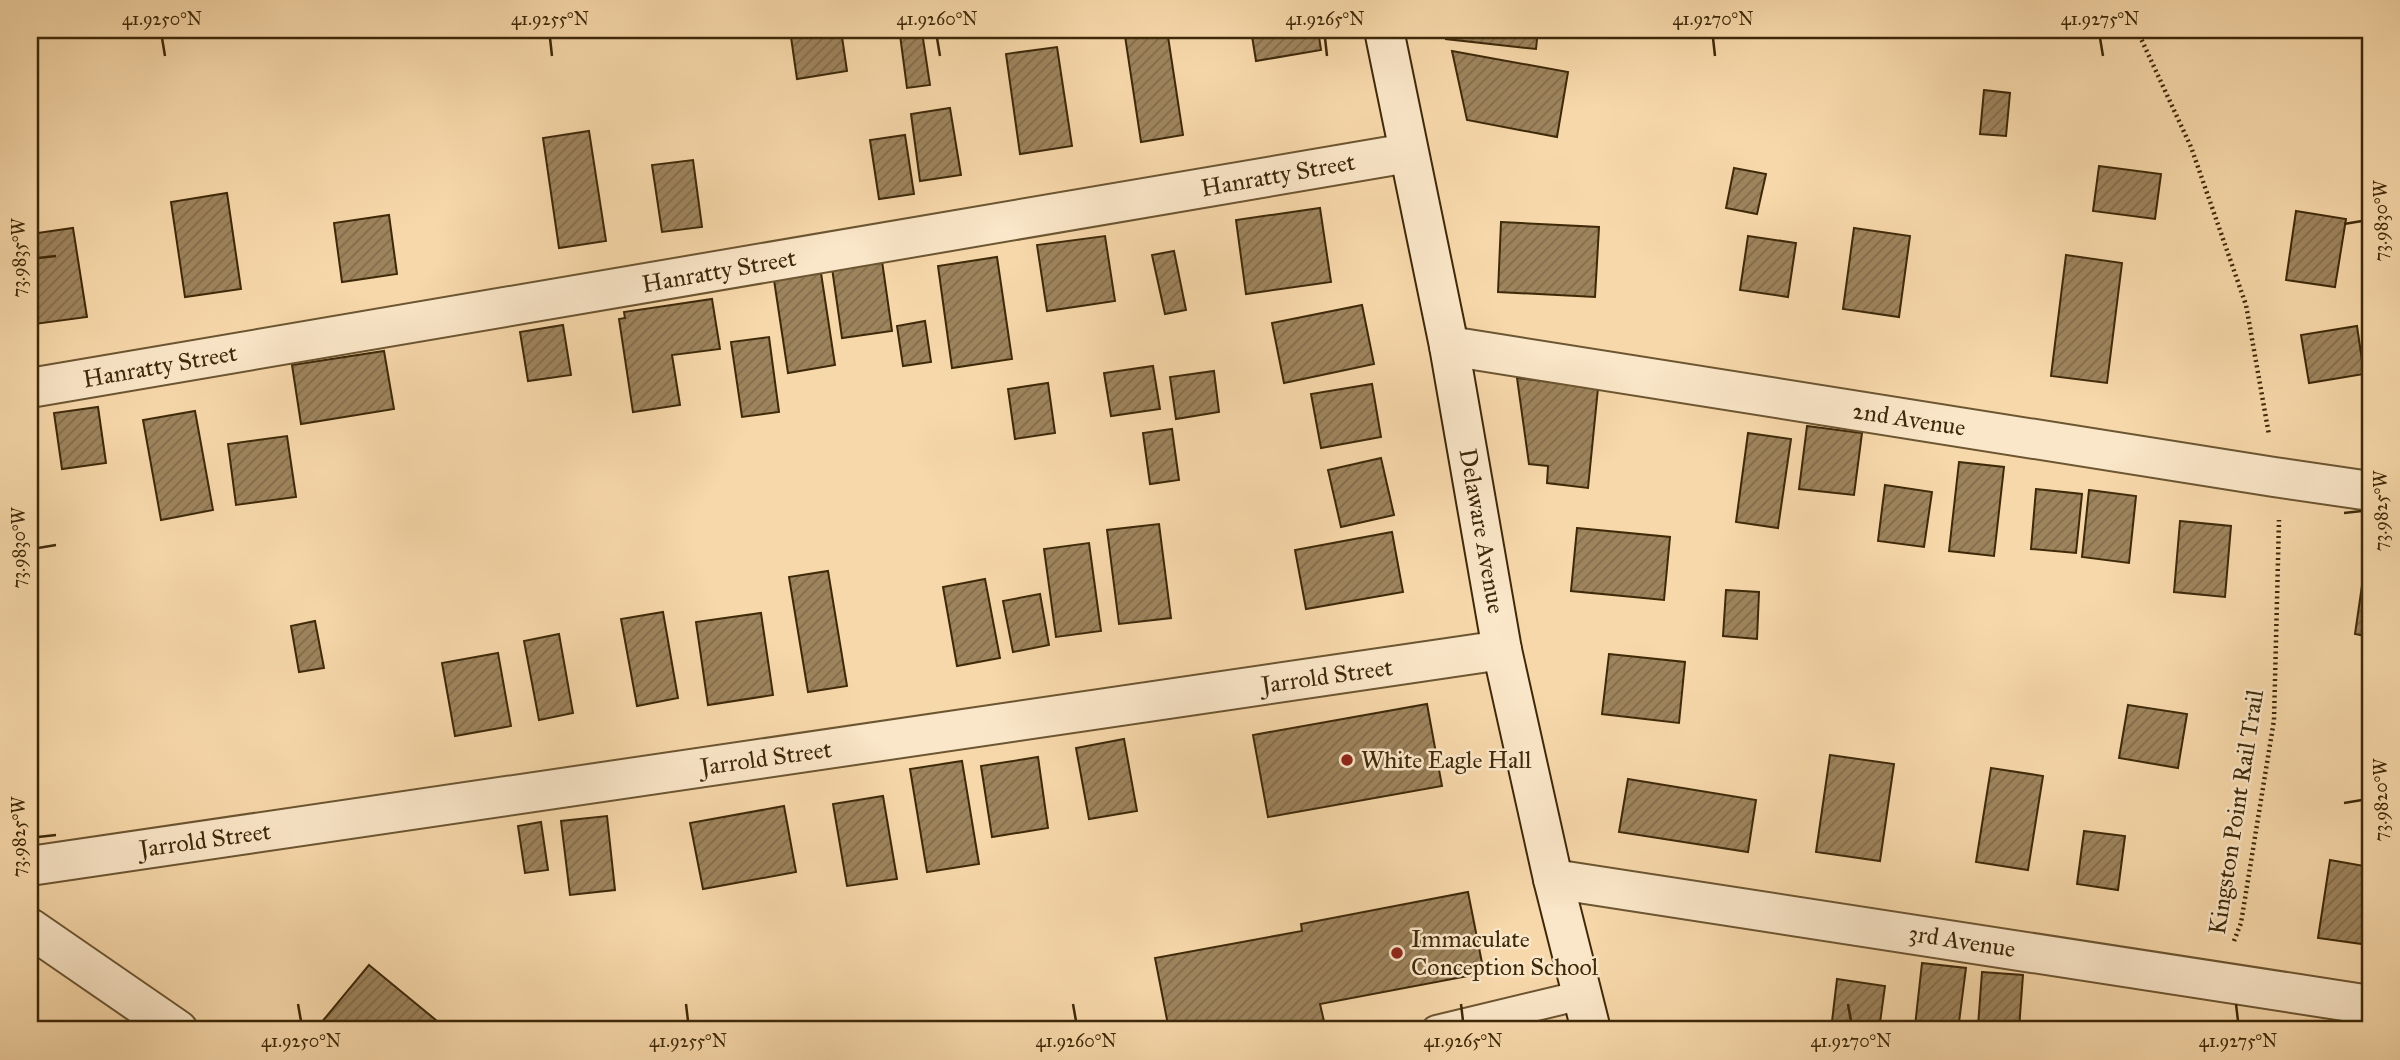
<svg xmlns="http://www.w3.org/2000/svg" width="2400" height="1060" font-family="'IM FELL Great Primer',serif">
<defs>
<pattern id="building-hatch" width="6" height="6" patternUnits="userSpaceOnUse" patternTransform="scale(1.75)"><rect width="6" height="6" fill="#9e845d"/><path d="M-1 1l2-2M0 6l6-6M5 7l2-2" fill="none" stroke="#826c4b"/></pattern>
</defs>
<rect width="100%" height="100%" fill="#f7d8aa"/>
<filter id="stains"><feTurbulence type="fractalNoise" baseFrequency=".00286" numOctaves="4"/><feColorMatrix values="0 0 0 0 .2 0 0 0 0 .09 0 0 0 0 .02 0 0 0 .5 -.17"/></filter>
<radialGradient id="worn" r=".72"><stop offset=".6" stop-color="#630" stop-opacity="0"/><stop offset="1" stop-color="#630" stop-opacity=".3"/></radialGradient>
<g fill="url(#building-hatch)" stroke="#3e2909" stroke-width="2">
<path d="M 790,30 L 841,30 L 847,71 L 797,79 Z"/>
<path d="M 1167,30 L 1183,135 L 1141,142 L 1125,36 Z"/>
<path d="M 1251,30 L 1318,30 L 1321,50 L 1256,61 Z"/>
<path d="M 1447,30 L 1538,30 L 1536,49 L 1446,39 Z"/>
<path d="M 922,32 L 930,85 L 907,88 L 900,35 Z"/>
<path d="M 1057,47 L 1072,146 L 1020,154 L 1006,54 Z"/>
<path d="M 1452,51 L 1568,72 L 1557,137 L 1467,120 Z"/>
<path d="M 1984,90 L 2010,93 L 2006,136 L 1980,134 Z"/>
<path d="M 950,108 L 961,175 L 920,181 L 911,114 Z"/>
<path d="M 589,131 L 606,241 L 559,248 L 543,138 Z"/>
<path d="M 905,135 L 914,194 L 879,199 L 870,140 Z"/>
<path d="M 693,160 L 702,227 L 662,232 L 652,165 Z"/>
<path d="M 2099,166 L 2161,174 L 2155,219 L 2093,211 Z"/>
<path d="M 1734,168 L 1766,174 L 1757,214 L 1726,208 Z"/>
<path d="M 227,193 L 241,289 L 185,297 L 171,202 Z"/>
<path d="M 1320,208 L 1331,282 L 1246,294 L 1236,220 Z"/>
<path d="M 2296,211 L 2346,219 L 2335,287 L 2286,280 Z"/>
<path d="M 389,215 L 397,274 L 342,282 L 334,223 Z"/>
<path d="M 1501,222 L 1599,227 L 1595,297 L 1498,292 Z"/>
<path d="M 73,228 L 87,317 L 35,324 L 30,288 L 30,234 Z"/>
<path d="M 1854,228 L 1910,236 L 1899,317 L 1843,309 Z"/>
<path d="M 1105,236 L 1115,301 L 1047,311 L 1037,245 Z"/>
<path d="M 1748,236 L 1796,243 L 1788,297 L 1740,290 Z"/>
<path d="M 1174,251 L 1186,310 L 1165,314 L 1152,255 Z"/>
<path d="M 2066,255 L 2122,263 L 2107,383 L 2051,376 Z"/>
<path d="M 997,257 L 1012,359 L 952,368 L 938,266 Z"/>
<path d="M 882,261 L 892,331 L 842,338 L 832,268 Z"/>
<path d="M 821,273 L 835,365 L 788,373 L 774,280 Z"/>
<path d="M 712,299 L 720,349 L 672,355 L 680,405 L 633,412 L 619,319 L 625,318 L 624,312 Z"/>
<path d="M 1362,305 L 1374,364 L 1284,383 L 1272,323 Z"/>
<path d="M 925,321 L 931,362 L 903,366 L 897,326 Z"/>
<path d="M 563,325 L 571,375 L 528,381 L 520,332 Z"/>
<path d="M 2357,326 L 2364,374 L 2309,383 L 2301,335 Z"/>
<path d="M 769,337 L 779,412 L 742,417 L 731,342 Z"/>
<path d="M 384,351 L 394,409 L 301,424 L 292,365 Z"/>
<path d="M 1153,366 L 1160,409 L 1111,416 L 1104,373 Z"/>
<path d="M 1214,371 L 1219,412 L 1176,419 L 1170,377 Z"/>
<path d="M 1517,378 L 1598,388 L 1588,488 L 1547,483 L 1548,466 L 1529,464 Z"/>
<path d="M 1048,383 L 1055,433 L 1015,439 L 1008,389 Z"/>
<path d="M 1372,384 L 1381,437 L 1321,448 L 1311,394 Z"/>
<path d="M 98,407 L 106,463 L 62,469 L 54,413 Z"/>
<path d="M 195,411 L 213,510 L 161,520 L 143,420 Z"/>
<path d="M 1807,426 L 1862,433 L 1854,495 L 1799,489 Z"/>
<path d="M 1172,429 L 1179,480 L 1150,484 L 1143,433 Z"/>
<path d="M 1748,433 L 1791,439 L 1778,528 L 1736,522 Z"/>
<path d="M 287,436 L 296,497 L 236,505 L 228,444 Z"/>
<path d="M 1381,458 L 1394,515 L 1341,527 L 1328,470 Z"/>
<path d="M 1959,462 L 2004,467 L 1994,556 L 1949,551 Z"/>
<path d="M 1885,485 L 1932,492 L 1924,547 L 1878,541 Z"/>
<path d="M 2036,489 L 2082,494 L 2076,553 L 2031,549 Z"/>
<path d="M 2089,490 L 2136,496 L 2129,563 L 2082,557 Z"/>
<path d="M 2180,521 L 2231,526 L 2225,597 L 2174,592 Z"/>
<path d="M 1159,524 L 1171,618 L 1119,624 L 1107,530 Z"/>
<path d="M 1577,528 L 1670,537 L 1664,600 L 1571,591 Z"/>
<path d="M 2370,530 L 2370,637 L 2355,634 Z"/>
<path d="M 1392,532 L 1403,592 L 1306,609 L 1295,550 Z"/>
<path d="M 1089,543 L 1101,631 L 1056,637 L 1044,549 Z"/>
<path d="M 828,571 L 847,686 L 808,692 L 789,577 Z"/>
<path d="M 985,579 L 1000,658 L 957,666 L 943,587 Z"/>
<path d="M 1726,590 L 1759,592 L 1757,639 L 1723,636 Z"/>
<path d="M 1040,594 L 1049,645 L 1013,652 L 1003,601 Z"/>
<path d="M 663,612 L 678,698 L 637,706 L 621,619 Z"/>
<path d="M 761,613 L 773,695 L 708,705 L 696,622 Z"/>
<path d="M 315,621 L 324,668 L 299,672 L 291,626 Z"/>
<path d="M 559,634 L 573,713 L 539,720 L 524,641 Z"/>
<path d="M 498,653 L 511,726 L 455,736 L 442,663 Z"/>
<path d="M 1609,654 L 1685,662 L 1679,723 L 1602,714 Z"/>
<path d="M 1427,704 L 1442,786 L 1268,817 L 1253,735 Z"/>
<path d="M 2128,705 L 2187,714 L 2178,768 L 2119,758 Z"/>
<path d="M 1124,739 L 1137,811 L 1089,819 L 1076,748 Z"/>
<path d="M 1830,755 L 1894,764 L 1880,861 L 1816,852 Z"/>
<path d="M 1038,757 L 1048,828 L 992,837 L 981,766 Z"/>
<path d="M 962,761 L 979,864 L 927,872 L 910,769 Z"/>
<path d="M 1991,768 L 2043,776 L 2028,870 L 1976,862 Z"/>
<path d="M 1628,779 L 1756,800 L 1748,852 L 1619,832 Z"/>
<path d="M 883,796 L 897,879 L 847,886 L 833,804 Z"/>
<path d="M 784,806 L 796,872 L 703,889 L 690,823 Z"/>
<path d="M 607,816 L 615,890 L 570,895 L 561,821 Z"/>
<path d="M 541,822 L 548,870 L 525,873 L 518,826 Z"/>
<path d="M 2084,831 L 2125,836 L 2118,890 L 2077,884 Z"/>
<path d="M 2330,860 L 2370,867 L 2370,888 L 2362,944 L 2318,938 Z"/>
<path d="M 1468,892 L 1484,973 L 1320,1004 L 1326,1030 L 1169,1030 L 1155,958 L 1302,931 L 1301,924 Z"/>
<path d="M 1922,963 L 1966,968 L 1958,1030 L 1915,1026 Z"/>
<path d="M 369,965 L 448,1030 L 329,1030 L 321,1023 Z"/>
<path d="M 1982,972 L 2023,975 L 2019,1029 L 1978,1026 Z"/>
<path d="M 1837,979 L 1885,986 L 1879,1030 L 1831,1030 Z"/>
</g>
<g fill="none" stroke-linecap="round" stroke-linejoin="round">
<g stroke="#6c5531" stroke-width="32">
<path id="lane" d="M 1436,1030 L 1582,995"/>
</g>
<g stroke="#6c5531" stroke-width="42">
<g id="street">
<path d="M 1449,346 L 2274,477 L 2370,491"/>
<path d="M 30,388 L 1408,153"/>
<path d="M 30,866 L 1502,650"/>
<path d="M 1553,879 L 2370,1005"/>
<path d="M 30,928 L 178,1030"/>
</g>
</g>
<g stroke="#3e2909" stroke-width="42">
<path id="secondary" d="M 1384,30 L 1449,346 L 1502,650 L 1553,879 L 1591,1030"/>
</g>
<g stroke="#3e2909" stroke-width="4.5" stroke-dasharray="2 3.5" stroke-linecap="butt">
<path d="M 2137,30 L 2191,147 L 2246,305 L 2269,435"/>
<path d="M 2234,941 L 2241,923 L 2274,720 L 2279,520"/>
</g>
<use href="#lane" stroke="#fae6c8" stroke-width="28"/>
<use href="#street" stroke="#fae6c8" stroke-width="38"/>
<use href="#secondary" stroke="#fae6c8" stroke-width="38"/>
</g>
<path fill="none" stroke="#3e2909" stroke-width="2.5" d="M 162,38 L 165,56M 550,38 L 552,56M 937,38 L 940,56M 1325,38 L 1327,56M 1713,38 L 1715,56M 2100,38 L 2103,56M 2344,224 L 2362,221M 38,258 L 56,256M 2344,513 L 2362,511M 38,548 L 56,545M 2344,803 L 2362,800M 38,837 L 56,835M 298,1004 L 301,1021M 686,1004 L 688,1021M 1073,1004 L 1076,1021M 1461,1004 L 1463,1021M 1848,1004 L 1851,1021M 2236,1004 L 2238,1021"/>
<g fill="#8f2418" stroke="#fae6c8" stroke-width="2.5">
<circle cx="1347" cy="760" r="7"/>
<circle cx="1397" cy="953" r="7"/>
</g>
<g text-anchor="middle" stroke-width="5" stroke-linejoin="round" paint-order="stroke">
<g font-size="24" fill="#3e2909" stroke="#fae6c8">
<text transform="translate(1278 175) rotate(-10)" y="8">Hanratty Street</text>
<text transform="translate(719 271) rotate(-10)" y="8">Hanratty Street</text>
<text transform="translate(160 366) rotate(-10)" y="8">Hanratty Street</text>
<text transform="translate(1909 419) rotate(9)" y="8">2nd Avenue</text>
<text transform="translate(1482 531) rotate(80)" y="8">Delaware Avenue</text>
<text transform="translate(1327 676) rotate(-8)" y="8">Jarrold Street</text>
<text transform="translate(766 758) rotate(-8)" y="8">Jarrold Street</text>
<text transform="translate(2236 812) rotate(-81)" y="8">Kingston Point Rail Trail</text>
<text transform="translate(205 840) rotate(-8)" y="8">Jarrold Street</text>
<text transform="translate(1962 941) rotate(9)" y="8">3rd Avenue</text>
</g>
<g font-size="24" fill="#3e2909" stroke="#fae6c8" text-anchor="start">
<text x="1361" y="768">White Eagle Hall</text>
<text x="1411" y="947">Immaculate<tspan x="1411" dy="28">Conception School</tspan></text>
</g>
</g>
<rect width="2400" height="1060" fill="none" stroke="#f7d8aa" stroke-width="77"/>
<rect x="38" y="38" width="2324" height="983" fill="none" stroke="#3e2909" stroke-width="2.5"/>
<g font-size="18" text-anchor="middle" fill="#3e2909">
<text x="162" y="25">41.9250°N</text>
<text x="550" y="25">41.9255°N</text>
<text x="937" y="25">41.9260°N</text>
<text x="1325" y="25">41.9265°N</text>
<text x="1713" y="25">41.9270°N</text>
<text x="2100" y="25">41.9275°N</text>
<text transform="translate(2381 221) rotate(-90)" y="6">73.9830°W</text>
<text transform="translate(19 258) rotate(-90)" y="6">73.9835°W</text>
<text transform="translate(2381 511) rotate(-90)" y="6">73.9825°W</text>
<text transform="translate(19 548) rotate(-90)" y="6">73.9830°W</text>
<text transform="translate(2381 800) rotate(-90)" y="6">73.9820°W</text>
<text transform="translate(19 837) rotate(-90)" y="6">73.9825°W</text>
<text x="301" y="1047">41.9250°N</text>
<text x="688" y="1047">41.9255°N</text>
<text x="1076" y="1047">41.9260°N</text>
<text x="1463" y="1047">41.9265°N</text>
<text x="1851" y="1047">41.9270°N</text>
<text x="2238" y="1047">41.9275°N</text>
</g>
<rect width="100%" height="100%" filter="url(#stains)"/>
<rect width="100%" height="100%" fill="url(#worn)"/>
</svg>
